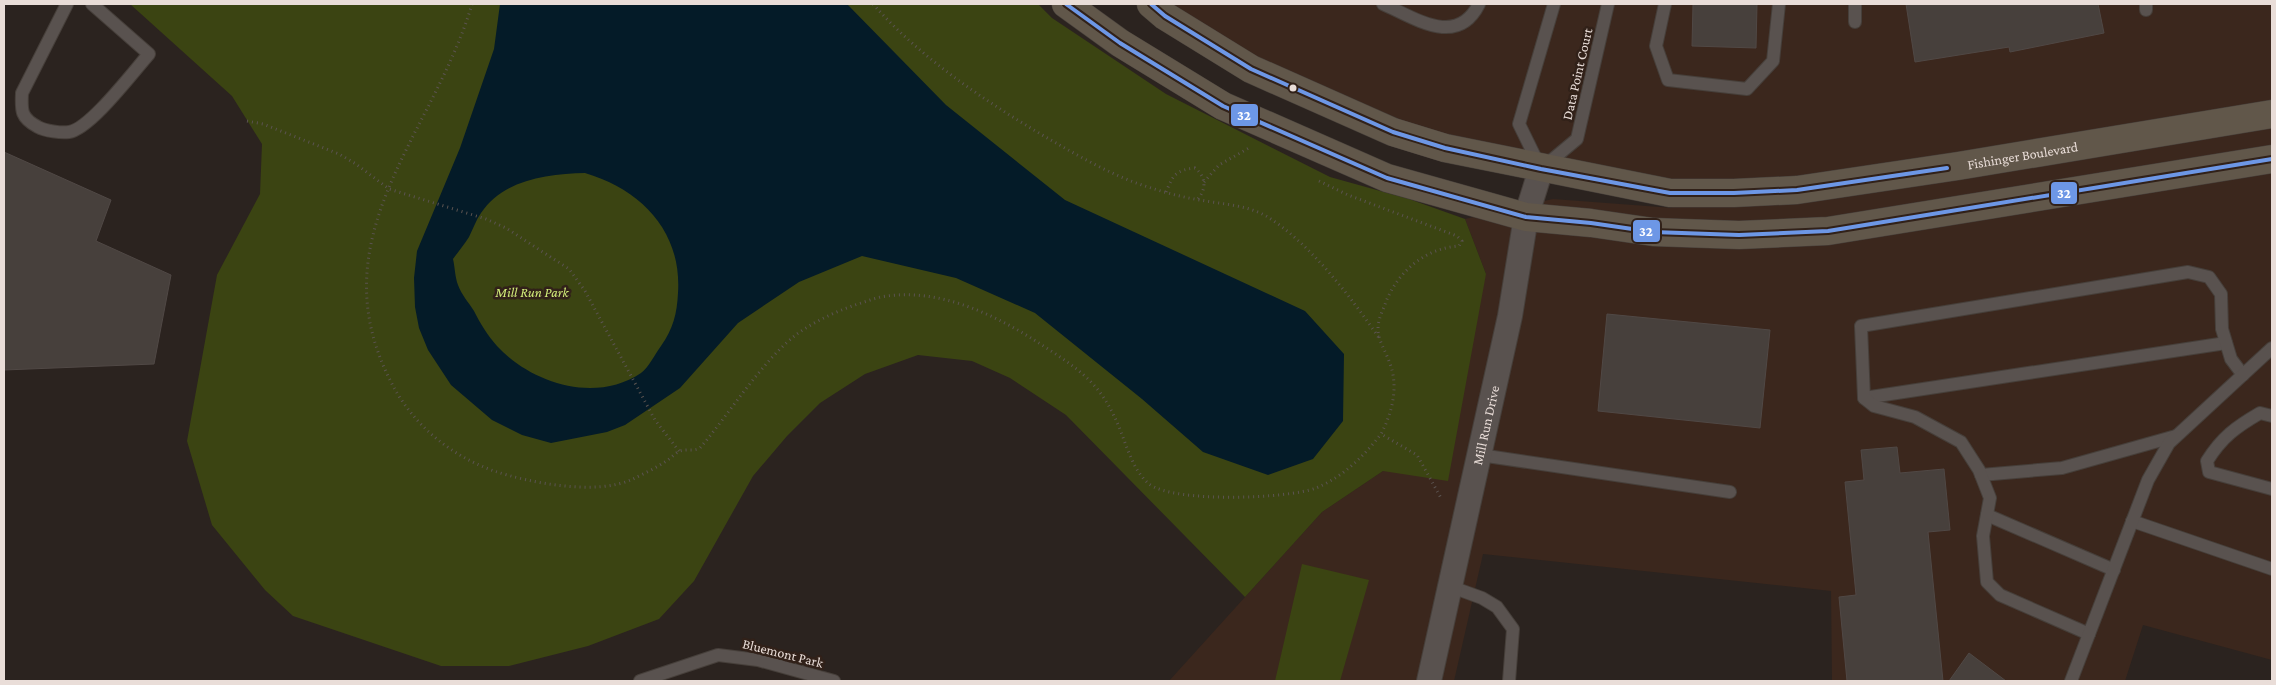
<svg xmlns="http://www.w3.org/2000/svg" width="2276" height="685" font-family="'Crimson Pro',serif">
<rect width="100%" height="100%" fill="#2b231f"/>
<path fill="#3b271d" d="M 1151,4 L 2272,4 L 2272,660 L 2143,625 L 2125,681 L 1832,681 L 1831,591 L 1483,554 L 1454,681 L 1169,681 L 1322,512 L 1383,471 L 1486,274 L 1465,219 L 1553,199 L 1673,208 L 1541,169 L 1393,132 Z"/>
<g fill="#3b4412">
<path d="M 130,4 L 1038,4 L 1052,18 L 1166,94 L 1330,177 L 1409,199 L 1465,219 L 1486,274 L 1448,481 L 1383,471 L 1322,512 L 1245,597 L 1066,415 L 1010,378 L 972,361 L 918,355 L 865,374 L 820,403 L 787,436 L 753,476 L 694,581 L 659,619 L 588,646 L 509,666 L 441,666 L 293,616 L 265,590 L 212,525 L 187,441 L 217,275 L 260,194 L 262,144 L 232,96 Z"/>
<path d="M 1302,564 L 1369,580 L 1340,681 L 1275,681 Z"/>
</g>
<path fill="#041b28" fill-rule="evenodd" d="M 500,4 L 847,4 L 946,105 L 1065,200 L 1305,311 L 1344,354 L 1343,421 L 1313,459 L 1268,475 L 1203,452 L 1142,399 L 1035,313 L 956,278 L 862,256 L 799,282 L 738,323 L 680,388 L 625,425 L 607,432 L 551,443 L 522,435 L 492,420 L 451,385 L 428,350 L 419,328 L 415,307 L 414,278 L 417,251 L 460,148 L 494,49 ZM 585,173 C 642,190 682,232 678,293 C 677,314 673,329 661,346 C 655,354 649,367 641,373 C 595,404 531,383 497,346 C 488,336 480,323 474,311 C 469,303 461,294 458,285 C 455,277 455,268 453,259 C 458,252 464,245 469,237 C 473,229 476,220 481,213 C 504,179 548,174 585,173 Z"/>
<g fill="#47403c" stroke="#504845">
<path d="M 1693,4 L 1757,4 L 1756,48 L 1692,46 Z"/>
<path d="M 1906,4 L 2098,4 L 2104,33 L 2010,52 L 2009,47 L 1915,62 Z"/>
<path d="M 4,152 L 111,200 L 96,241 L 171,275 L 154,364 L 4,370 Z"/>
<path d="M 1607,314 L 1770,330 L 1760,428 L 1598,411 Z"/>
<path d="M 1897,447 L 1900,473 L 1944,469 L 1950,530 L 1928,532 L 1943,681 L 1847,681 L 1839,597 L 1856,595 L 1845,482 L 1864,480 L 1861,450 Z"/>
<path d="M 1969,653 L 2006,681 L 1949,681 Z"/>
</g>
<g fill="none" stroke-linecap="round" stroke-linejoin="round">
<g stroke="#463f3a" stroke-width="14">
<g id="lane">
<path d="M 67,4 L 22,93 C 21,111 21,118 38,127 C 45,131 61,133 69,132 C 90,129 133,72 149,54 L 92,4"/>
<path d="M 1383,4 C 1415,18 1457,48 1479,4"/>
<path d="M 1554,4 L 1519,124 L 1541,169 L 1577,139 L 1608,4"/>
<path d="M 1665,4 L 1656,46 L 1668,80 L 1747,89 L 1773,61 L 1779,4"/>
<path d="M 2146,4 L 2146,10"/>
<path d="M 1855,22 L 1855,4"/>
<path d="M 1864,398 L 2226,343"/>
<path d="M 2272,416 L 2260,413 C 2236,427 2222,437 2207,461 L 2209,472 L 2272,489"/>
<path d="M 1480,455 L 1730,492"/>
<path d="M 1981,475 L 2062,468 L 2176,436"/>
<path d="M 1987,515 L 2114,570"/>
<path d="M 2132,521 L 2272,569"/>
<path d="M 1449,586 L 1482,598 L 1497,607 L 1513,629 L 1509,681"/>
<path d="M 2089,634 L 2000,595 L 1987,582 L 1983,536 L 1990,498 L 1979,470 L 1961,442 L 1915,417 L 1874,406 L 1864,398 L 1861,326 L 2188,272 L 2209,277 L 2221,294 L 2222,329 L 2231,359 L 2243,375"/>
<path d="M 640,681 L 718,655 L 758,660 L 834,681"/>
<path d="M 2071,681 L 2148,480 L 2169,443 L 2272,348"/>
</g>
</g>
<g stroke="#463f3a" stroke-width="26">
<g id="street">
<path id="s1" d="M 1429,681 L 1510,316 L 1526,217 L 1541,169"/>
</g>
</g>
<g stroke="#463f3a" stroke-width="29">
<g id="primary">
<path d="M 1066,4 L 1120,43 L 1223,106 L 1387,178 L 1526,217 L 1591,223 L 1653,232 L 1739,235 L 1828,231 L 2272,159"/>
<path id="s2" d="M 1151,4 L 1165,16 L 1251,69 L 1393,132 L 1445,148 L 1670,193 L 1734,193 L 1797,190 L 1958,166 L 2272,114"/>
</g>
</g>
<g stroke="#5b5350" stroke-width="3" stroke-dasharray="1 4" stroke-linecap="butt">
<path d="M 472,4 C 434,134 317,235 390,380 C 411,423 449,455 494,471 C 530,483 597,496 633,479 C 643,474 654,469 663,463 C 669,460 673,455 678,452 C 685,448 693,452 700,448 C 730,413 762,361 797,334 C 815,321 837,311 858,304 C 868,301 877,297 887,296 C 938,289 989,312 1031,338 C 1051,351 1073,364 1090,381 C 1100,391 1108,403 1114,416 C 1125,437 1130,468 1149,484 C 1174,503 1287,499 1316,488 C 1343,477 1364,456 1381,434"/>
<path d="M 873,4 C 922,60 992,106 1056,143 C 1084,159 1114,176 1145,186 C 1163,192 1181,197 1200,200 C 1221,204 1247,205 1266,216 C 1308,241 1351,297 1379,338"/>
<path d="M 247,121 L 263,124 L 339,154 L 356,164 L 389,189 L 486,219 L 506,228 L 569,269 L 585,291 L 655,420 L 679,451"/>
<path d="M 1319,181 L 1348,195 L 1457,236 L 1462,241 L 1459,246 C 1424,248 1395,274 1384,307 C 1381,314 1378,321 1378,329 C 1378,340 1385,350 1389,361 C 1399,385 1393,411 1381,434 L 1417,455 L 1441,498"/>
<path d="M 1204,182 L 1219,165 L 1249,148"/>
<path d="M 1166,192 C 1173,175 1176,170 1195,168 C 1206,177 1207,189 1197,200"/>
</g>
<use href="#lane" stroke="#59524f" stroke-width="12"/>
<use href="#street" stroke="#59524f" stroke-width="24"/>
<use href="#primary" stroke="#61574a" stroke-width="28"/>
<g stroke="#312119" stroke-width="8">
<g id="bus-1">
<path d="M 1066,4 L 1120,43 L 1223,106 L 1387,178 L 1526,217 L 1591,223 L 1653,232 L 1739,235 L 1828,231 L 2272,159"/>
<path d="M 1151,4 L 1165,16 L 1251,69 L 1393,132 L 1445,148 L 1541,169 L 1670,193 L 1734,193 L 1797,190 L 1947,168"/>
</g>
</g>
<use href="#bus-1" stroke="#6d97e6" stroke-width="4"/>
</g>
<circle fill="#e9ddd8" stroke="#312119" stroke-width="2" cx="1293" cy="88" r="4.5"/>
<g text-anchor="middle" stroke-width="5" stroke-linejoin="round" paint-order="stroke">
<g font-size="14" fill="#e9ddd8" stroke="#312119">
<text transform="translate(1577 74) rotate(-77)" y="5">Data Point Court</text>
<text dy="5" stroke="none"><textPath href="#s2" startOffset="914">Fishinger Boulevard</textPath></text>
<text dy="5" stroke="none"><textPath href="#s1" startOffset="262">Mill Run Drive</textPath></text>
<text transform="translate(783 653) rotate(14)" y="5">Bluemont Park</text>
</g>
<g font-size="14" font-style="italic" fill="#d1ec79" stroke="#312119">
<text x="532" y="297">Mill Run Park</text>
</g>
</g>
<g stroke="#312119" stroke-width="2">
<rect x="1230" y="103" width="29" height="24" rx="5" fill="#6d97e6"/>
<rect x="2050" y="181" width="28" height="24" rx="5" fill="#6d97e6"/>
<rect x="1632" y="219" width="29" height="24" rx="5" fill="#6d97e6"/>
</g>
<g font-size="14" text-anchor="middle" font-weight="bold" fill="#fff">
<text x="1244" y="120">32</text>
<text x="2064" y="198">32</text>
<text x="1646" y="236">32</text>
</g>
<rect width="2276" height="685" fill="none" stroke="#e9ddd8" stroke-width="10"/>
</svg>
